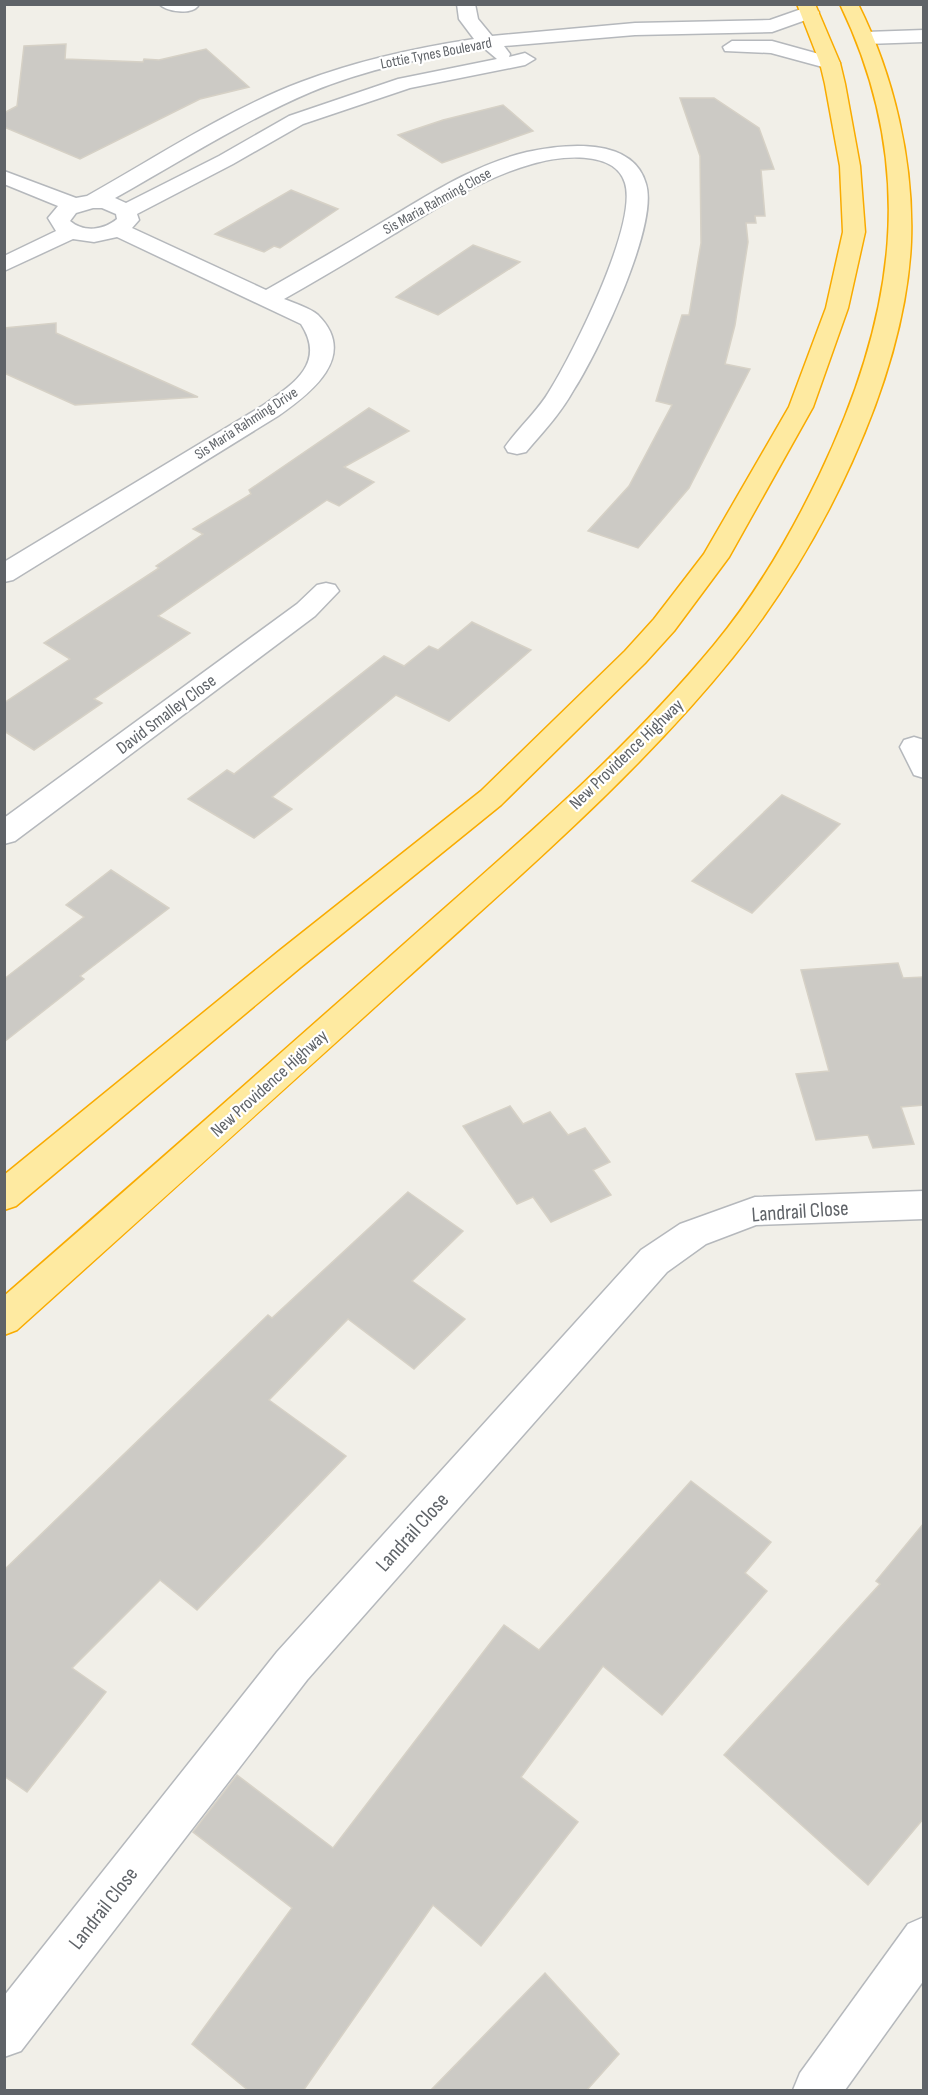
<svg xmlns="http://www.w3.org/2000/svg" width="928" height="2095" font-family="'Sofia Sans Condensed',sans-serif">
<rect width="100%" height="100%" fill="#f1efe8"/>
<g fill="#cccac5" stroke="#d6d1c6" stroke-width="1.5">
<path d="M 66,44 L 65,59 L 143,62 L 144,59 L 159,60 L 206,49 L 249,87 L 200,99 L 80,159 L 4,127 L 4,113 L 17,106 L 24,46 Z"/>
<path d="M 680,98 L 714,98 L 759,128 L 774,169 L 761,170 L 765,216 L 755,216 L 756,223 L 746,223 L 748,242 L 735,325 L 725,364 L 750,369 L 689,488 L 638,548 L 588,531 L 629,486 L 672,405 L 656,401 L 682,315 L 689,315 L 701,243 L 700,156 Z"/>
<path d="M 503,105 L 533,131 L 442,163 L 398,135 L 443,120 Z"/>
<path d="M 291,190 L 338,209 L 280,248 L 274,246 L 264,252 L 215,234 Z"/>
<path d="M 473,245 L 520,262 L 438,315 L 396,297 Z"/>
<path d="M 56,323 L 56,333 L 198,397 L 75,405 L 4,373 L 4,328 Z"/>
<path d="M 369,408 L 409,431 L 344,467 L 374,482 L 339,506 L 327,500 L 158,616 L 190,633 L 94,699 L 102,703 L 34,750 L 4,731 L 4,703 L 70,659 L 44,643 L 159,568 L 156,566 L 203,534 L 193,529 L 251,494 L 249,490 Z"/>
<path d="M 472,622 L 531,650 L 449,721 L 396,695 L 272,797 L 292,809 L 254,838 L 188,799 L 227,770 L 234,774 L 384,656 L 404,666 L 429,646 L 438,650 Z"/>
<path d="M 782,795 L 840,824 L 752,913 L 692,881 Z"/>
<path d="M 111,870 L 169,908 L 80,976 L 84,979 L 4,1042 L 4,979 L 84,917 L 66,905 Z"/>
<path d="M 898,963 L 903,978 L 924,977 L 924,1105 L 901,1107 L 914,1144 L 873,1148 L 868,1135 L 816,1140 L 796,1074 L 829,1071 L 801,970 Z"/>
<path d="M 510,1106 L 523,1124 L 550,1112 L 568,1135 L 585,1128 L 610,1162 L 593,1170 L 611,1195 L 551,1222 L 533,1197 L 517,1204 L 463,1126 Z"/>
<path d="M 408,1192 L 463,1231 L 412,1281 L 465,1319 L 414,1369 L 348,1319 L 269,1400 L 346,1456 L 197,1610 L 160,1580 L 72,1668 L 106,1692 L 27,1792 L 4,1776 L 4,1570 L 268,1315 L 272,1318 Z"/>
<path d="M 691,1481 L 771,1542 L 745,1573 L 767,1591 L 662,1715 L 603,1666 L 521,1777 L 578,1822 L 481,1946 L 433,1905 L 303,2091 L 249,2091 L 192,2044 L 292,1908 L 193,1832 L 237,1775 L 333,1848 L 504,1625 L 539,1650 Z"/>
<path d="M 924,1523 L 924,1818 L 868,1885 L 724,1755 L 880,1584 L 876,1581 Z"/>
<path d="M 545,1973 L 619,2054 L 586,2091 L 430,2091 Z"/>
</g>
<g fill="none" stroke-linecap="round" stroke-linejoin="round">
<g stroke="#b5b8bc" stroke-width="3">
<g id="minor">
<path d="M 159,4 L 197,4 L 198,6 C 191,15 167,12 159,4 Z"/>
<path d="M 457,4 L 475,4 L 478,19 L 492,36 L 635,23 L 770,20 L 810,6 L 819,12 L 817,16 L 772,32 L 635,35 L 504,46 L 510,54 L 509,57 L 525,53 L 535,59 L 525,65 L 410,88 L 303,124 L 233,164 L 137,214 L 139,220 L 132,228 L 266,290 C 303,269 340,248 376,226 C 424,198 472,165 527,152 C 564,144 633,136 646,184 C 659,226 597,354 573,391 C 560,414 543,432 526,452 L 517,454 L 508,452 L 505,447 C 519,427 538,411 550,390 C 573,353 638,224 625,183 C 615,149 558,156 532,164 C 482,178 438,207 394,234 C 358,256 321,278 284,299 C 294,303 310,308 318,315 C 359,356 311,393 278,416 L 13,580 L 4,582 L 4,562 L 262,406 C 292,385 327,364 301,324 L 117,237 L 94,242 L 73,239 L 4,271 L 4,256 L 56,231 L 48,218 L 58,206 L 4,184 L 4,171 L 76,198 L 87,196 C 155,158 229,109 301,82 C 356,61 415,48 474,39 L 459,19 ZM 484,48 L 497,59 L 398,79 L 289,116 L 219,156 L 126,203 L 115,198 C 179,162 243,121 311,92 C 366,69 426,57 484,48 ZM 93,208 L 102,208 L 116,214 L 117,219 C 104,230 84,233 70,221 L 76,213 Z"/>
<path d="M 924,30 L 924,42 L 866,44 L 857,38 L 866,32 Z"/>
<path d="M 732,41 L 772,41 L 837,59 L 840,63 L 830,69 L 771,53 L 725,51 L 723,47 Z"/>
<path d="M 326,583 L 335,585 L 339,591 L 315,616 L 15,841 L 4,844 L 4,818 L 297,604 L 317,585 Z"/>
<path d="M 914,737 L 924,740 L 924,778 L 914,775 L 900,747 L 904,740 Z"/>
<path d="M 924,1191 L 924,1219 L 756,1225 L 706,1244 L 667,1272 L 307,1680 L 21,2051 L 4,2057 L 4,1996 L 277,1652 L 641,1250 L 680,1224 L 755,1197 Z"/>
<path d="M 924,1917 L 924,1980 L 845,2090 L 793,2090 L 800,2073 L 908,1924 Z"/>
</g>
</g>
<g stroke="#f9ab00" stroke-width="3">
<g id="trunk">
<path d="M 797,4 L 815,4 L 840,63 L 845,84 L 860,166 L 865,232 L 848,308 L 813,407 L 729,557 L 674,631 L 645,663 L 501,805 L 301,967 L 16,1206 L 4,1210 L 4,1175 L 279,951 L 481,791 L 625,651 L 654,619 L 704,554 L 789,407 L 826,308 L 843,232 L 840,166 L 825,84 L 820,63 Z"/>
<path d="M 840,4 L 858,4 C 894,76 914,162 911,242 C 905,381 819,551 733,657 C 637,776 519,876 407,978 C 277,1096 147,1213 17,1330 L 4,1335 L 4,1296 C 132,1185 258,1073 385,961 C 498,860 617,762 714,645 C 757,593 790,536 819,476 C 895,317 919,168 840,4 Z"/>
</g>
</g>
<use href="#minor" fill="#fff" fill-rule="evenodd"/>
<use href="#trunk" fill="#feeaa1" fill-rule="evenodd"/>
</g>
<g text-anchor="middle" stroke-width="4.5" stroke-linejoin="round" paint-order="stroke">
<g font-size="15" fill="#5f6368" stroke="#fff">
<text transform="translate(436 53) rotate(-11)" y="5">Lottie Tynes Boulevard</text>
<text transform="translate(437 201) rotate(-29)" y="5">Sis Maria Rahming Close</text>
<text transform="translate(246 423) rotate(-33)" y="5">Sis Maria Rahming Drive</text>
</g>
<g font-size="18" fill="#5f6368" stroke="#fff">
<text transform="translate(166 714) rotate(-37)" y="6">David Smalley Close</text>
<text transform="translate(626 754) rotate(-44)" y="6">New Providence Highway</text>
<text transform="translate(269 1083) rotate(-42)" y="6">New Providence Highway</text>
</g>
<g font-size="21" fill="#5f6368" stroke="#fff">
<text transform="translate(800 1211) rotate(-4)" y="7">Landrail Close</text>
<text transform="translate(412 1532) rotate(-48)" y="7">Landrail Close</text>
<text transform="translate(103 1908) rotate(-52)" y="7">Landrail Close</text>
</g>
</g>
<rect width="928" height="2095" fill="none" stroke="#5f6368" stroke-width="12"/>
</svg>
